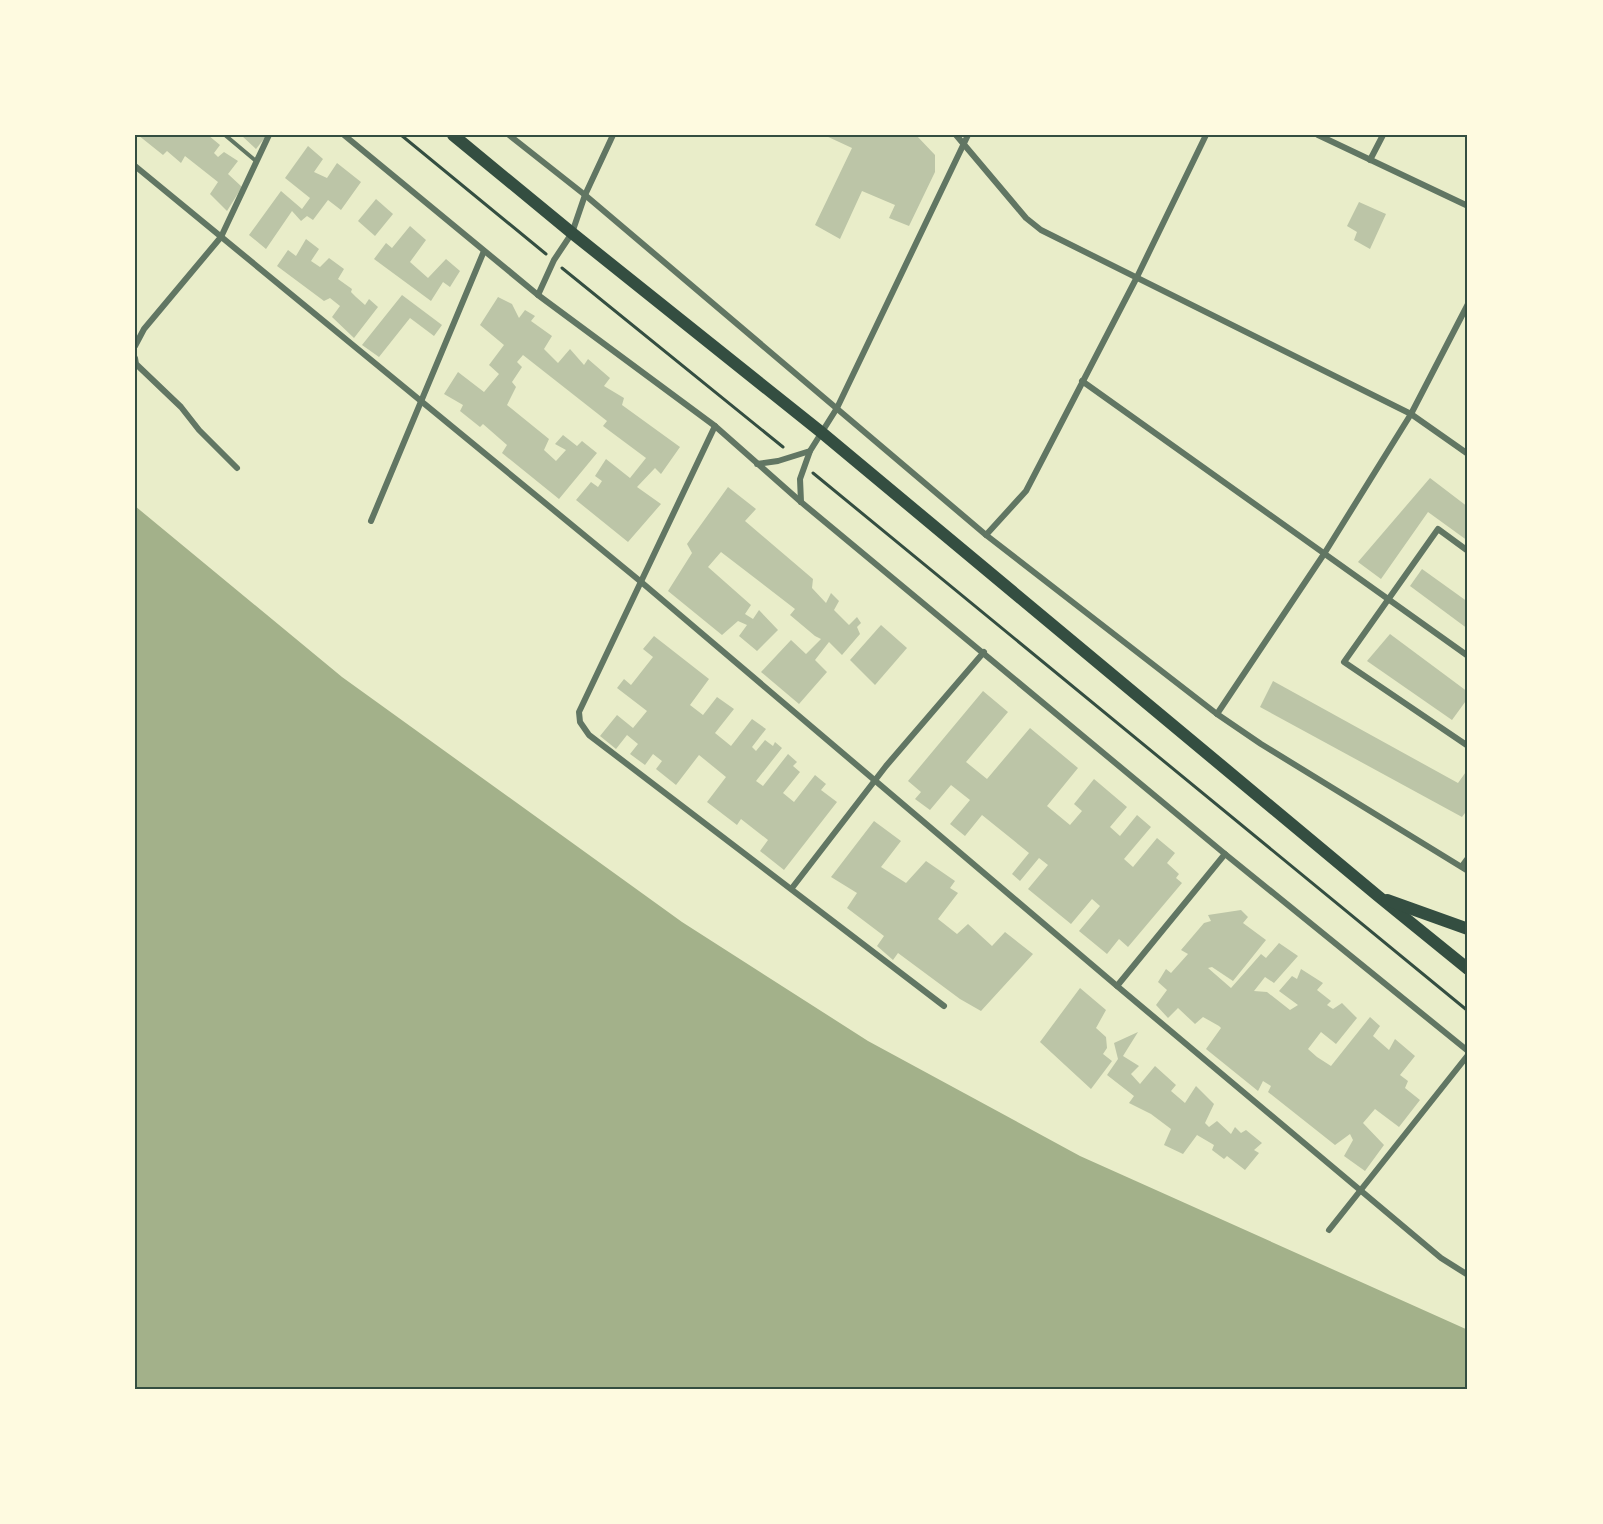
<svg xmlns="http://www.w3.org/2000/svg" width="1603" height="1524" font-family="'PT Sans Narrow',sans-serif">
<rect width="100%" height="100%" fill="#e9edc9"/>
<path fill="#a3b18a" d="M 135,506 L 342,677 L 682,922 L 868,1041 L 1080,1156 L 1468,1330 L 1468,1389 L 135,1389 Z"/>
<g fill="#bcc5a7">
<path d="M 138,135 L 208,135 L 220,145 L 214,153 L 218,157 L 224,152 L 238,161 L 228,174 L 242,187 L 227,211 L 210,194 L 218,182 L 185,156 L 181,163 L 167,151 L 163,155 Z"/>
<path d="M 241,135 L 267,135 L 256,149 Z"/>
<path d="M 824,135 L 916,135 L 935,155 L 935,172 L 909,226 L 889,218 L 895,205 L 862,191 L 840,239 L 815,225 L 852,148 Z"/>
<path d="M 308,146 L 323,159 L 314,172 L 327,178 L 337,163 L 361,182 L 341,210 L 328,200 L 313,220 L 307,216 L 301,221 L 292,211 L 266,249 L 249,235 L 281,191 L 302,209 L 310,198 L 285,178 Z"/>
<path d="M 376,199 L 393,214 L 375,236 L 358,221 Z"/>
<path d="M 1359,202 L 1386,214 L 1370,249 L 1354,240 L 1357,232 L 1347,226 Z"/>
<path d="M 410,226 L 426,240 L 410,262 L 428,278 L 446,259 L 460,271 L 450,287 L 443,282 L 431,301 L 374,259 L 386,243 L 392,248 Z"/>
<path d="M 306,239 L 319,249 L 311,261 L 320,267 L 329,258 L 344,269 L 338,279 L 352,289 L 351,292 L 356,297 L 365,305 L 369,299 L 378,307 L 354,338 L 332,317 L 340,306 L 330,298 L 324,301 L 277,266 L 288,250 L 296,256 Z"/>
<path d="M 402,295 L 442,325 L 434,336 L 410,318 L 379,357 L 362,345 Z"/>
<path d="M 498,297 L 512,304 L 519,318 L 525,310 L 535,316 L 531,321 L 552,336 L 544,349 L 558,363 L 570,349 L 584,365 L 588,359 L 610,378 L 604,386 L 624,398 L 622,405 L 680,447 L 661,474 L 655,468 L 637,487 L 661,504 L 628,542 L 576,500 L 591,482 L 598,487 L 602,481 L 595,476 L 606,459 L 630,478 L 646,458 L 603,426 L 607,421 L 523,355 L 517,362 L 522,367 L 512,382 L 516,387 L 507,405 L 549,439 L 544,450 L 556,461 L 566,450 L 555,444 L 563,435 L 577,446 L 582,441 L 597,453 L 559,499 L 502,453 L 507,445 L 483,424 L 480,427 L 460,411 L 463,405 L 444,394 L 458,372 L 484,392 L 499,374 L 489,365 L 504,345 L 480,325 Z"/>
<path d="M 1430,478 L 1468,507 L 1468,541 L 1428,512 L 1381,579 L 1358,562 Z"/>
<path d="M 728,487 L 756,509 L 745,521 L 813,579 L 812,588 L 826,603 L 831,593 L 839,601 L 834,610 L 849,625 L 857,617 L 861,623 L 857,627 L 860,634 L 842,655 L 829,642 L 815,660 L 827,672 L 799,704 L 761,672 L 791,640 L 806,654 L 821,639 L 815,636 L 790,615 L 795,609 L 721,552 L 708,567 L 751,605 L 745,614 L 753,619 L 759,610 L 778,630 L 757,651 L 739,636 L 747,625 L 738,621 L 722,635 L 668,591 L 692,553 L 687,544 Z"/>
<path d="M 1422,569 L 1468,602 L 1468,629 L 1410,586 Z"/>
<path d="M 881,625 L 907,648 L 875,685 L 850,660 Z"/>
<path d="M 1390,634 L 1468,692 L 1468,698 L 1452,720 L 1367,661 Z"/>
<path d="M 654,636 L 709,679 L 690,705 L 703,715 L 717,697 L 734,709 L 715,733 L 731,746 L 752,719 L 766,729 L 752,747 L 756,751 L 765,740 L 773,746 L 775,742 L 782,748 L 756,781 L 763,786 L 788,754 L 797,762 L 793,766 L 800,772 L 783,793 L 794,802 L 815,775 L 826,784 L 821,790 L 837,802 L 784,870 L 760,851 L 768,840 L 741,819 L 737,825 L 707,802 L 726,777 L 699,755 L 676,785 L 656,769 L 662,761 L 653,754 L 645,765 L 630,754 L 638,744 L 627,735 L 616,749 L 600,736 L 617,715 L 633,728 L 647,711 L 617,688 L 624,679 L 631,685 L 653,657 L 643,649 Z"/>
<path d="M 1273,681 L 1458,783 L 1468,769 L 1468,809 L 1462,817 L 1260,707 Z"/>
<path d="M 983,691 L 1008,712 L 966,762 L 987,779 L 1030,728 L 1078,768 L 1047,806 L 1070,825 L 1082,811 L 1074,804 L 1094,779 L 1127,807 L 1110,827 L 1120,836 L 1137,815 L 1151,827 L 1124,859 L 1133,867 L 1157,838 L 1175,853 L 1167,863 L 1179,874 L 1176,878 L 1182,883 L 1128,947 L 1119,939 L 1107,954 L 1079,931 L 1100,906 L 1092,899 L 1071,924 L 1028,889 L 1048,865 L 1039,858 L 1020,881 L 1012,874 L 1029,853 L 982,815 L 965,836 L 950,824 L 970,800 L 951,785 L 930,810 L 915,799 L 921,792 L 908,781 Z"/>
<path d="M 874,821 L 901,841 L 881,867 L 906,883 L 926,861 L 955,881 L 950,888 L 958,893 L 938,919 L 957,934 L 968,924 L 992,946 L 1005,932 L 1033,954 L 981,1011 L 960,999 L 898,953 L 893,960 L 877,946 L 884,936 L 847,908 L 857,893 L 831,877 Z"/>
<path d="M 1241,910 L 1248,917 L 1243,923 L 1266,940 L 1233,981 L 1212,967 L 1208,968 L 1231,988 L 1261,954 L 1266,958 L 1279,943 L 1298,956 L 1274,983 L 1265,977 L 1254,991 L 1267,992 L 1290,1010 L 1298,1005 L 1279,991 L 1292,976 L 1297,979 L 1301,969 L 1323,983 L 1317,990 L 1331,1001 L 1327,1005 L 1333,1009 L 1342,1003 L 1357,1018 L 1336,1044 L 1321,1032 L 1308,1049 L 1317,1057 L 1331,1066 L 1370,1017 L 1380,1026 L 1373,1036 L 1389,1050 L 1395,1039 L 1415,1056 L 1400,1075 L 1408,1081 L 1405,1088 L 1420,1100 L 1399,1127 L 1375,1109 L 1363,1123 L 1384,1145 L 1365,1171 L 1344,1156 L 1353,1140 L 1350,1134 L 1335,1145 L 1268,1092 L 1271,1086 L 1263,1081 L 1258,1091 L 1206,1049 L 1221,1028 L 1219,1026 L 1203,1017 L 1195,1024 L 1178,1008 L 1168,1018 L 1156,1005 L 1167,990 L 1158,982 L 1166,969 L 1171,973 L 1188,954 L 1181,950 L 1204,923 L 1211,921 L 1208,915 Z"/>
<path d="M 1080,988 L 1106,1010 L 1096,1028 L 1106,1037 L 1107,1048 L 1103,1054 L 1112,1061 L 1091,1089 L 1040,1042 Z"/>
<path d="M 1138,1032 L 1123,1056 L 1139,1066 L 1131,1074 L 1140,1084 L 1155,1066 L 1176,1085 L 1171,1091 L 1185,1103 L 1196,1086 L 1214,1104 L 1205,1123 L 1209,1127 L 1217,1121 L 1231,1134 L 1235,1127 L 1241,1133 L 1246,1130 L 1262,1143 L 1254,1150 L 1259,1153 L 1245,1170 L 1227,1156 L 1224,1159 L 1212,1150 L 1214,1145 L 1197,1135 L 1183,1154 L 1164,1145 L 1171,1129 L 1151,1114 L 1129,1103 L 1134,1096 L 1107,1075 L 1118,1059 L 1114,1043 Z"/>
</g>
<g fill="none" stroke-linecap="round" stroke-linejoin="round">
<g stroke="#344e41" stroke-width="3">
<path d="M 401,135 L 546,254"/>
<path d="M 562,268 L 783,447"/>
<path d="M 813,473 L 1468,1011"/>
</g>
<path stroke="#617663" stroke-width="4" d="M 225,135 L 256,161"/>
<g stroke="#617663" stroke-width="6">
<path d="M 344,135 L 538,295 L 715,426 L 801,502 L 1225,854 L 1468,1051"/>
<path d="M 509,135 L 585,195 L 986,535 L 1217,714 L 1261,744 L 1468,871"/>
<path d="M 956,135 L 1026,218 L 1041,230 L 1411,414 L 1468,454"/>
<path d="M 1318,135 L 1468,206"/>
<path d="M 1370,160 L 1383,135"/>
<path d="M 135,166 L 640,581 L 1117,986 L 1441,1258 L 1468,1275"/>
<path d="M 538,295 L 554,260 L 572,233 L 585,195 L 613,135"/>
<path d="M 135,346 L 144,329 L 221,237 L 269,135"/>
<path d="M 135,358 L 136,364 L 181,407 L 199,430 L 237,468"/>
<path d="M 1082,381 L 1468,656"/>
<path d="M 715,426 L 579,712 L 580,722 L 589,735 L 944,1006"/>
<path d="M 757,464 L 778,461 L 810,451 L 837,408 L 968,135"/>
<path d="M 801,502 L 800,479 L 810,451"/>
<path d="M 371,521 L 484,251"/>
<path d="M 986,535 L 1026,491 L 1136,279 L 1206,135"/>
<path d="M 1468,551 L 1438,529 L 1344,662 L 1468,746"/>
<path d="M 1217,714 L 1324,554 L 1411,414 L 1468,304"/>
<path d="M 1462,866 L 1468,858"/>
<path d="M 792,888 L 886,766 L 984,652"/>
<path d="M 1117,986 L 1225,854"/>
<path d="M 1329,1230 L 1468,1055"/>
</g>
<g stroke="#344e41" stroke-width="12">
<path d="M 453,135 L 572,233 L 821,432 L 1378,896 L 1468,969"/>
<path d="M 1387,900 L 1468,929"/>
</g>
</g>
<rect width="1603" height="1524" fill="none" stroke="#fefae0" stroke-width="273"/>
<rect x="136" y="136" width="1330" height="1252" fill="none" stroke="#344e41" stroke-width="2"/>
</svg>
